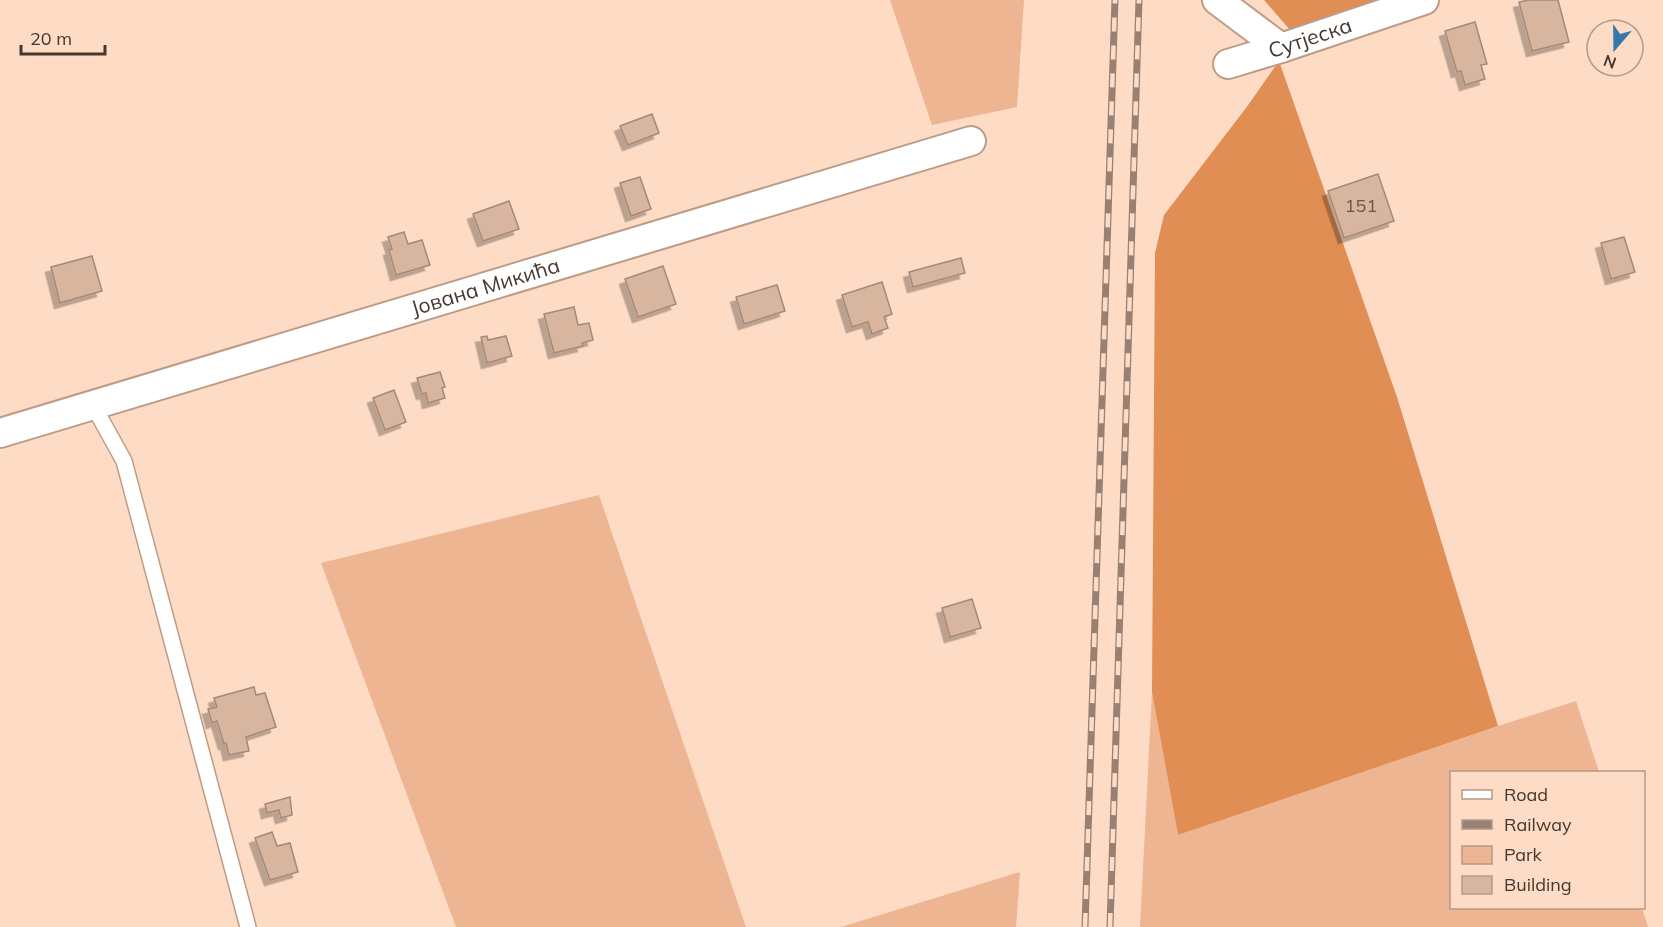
<svg xmlns="http://www.w3.org/2000/svg" width="1663" height="927" font-family="Mulish,sans-serif">
<defs>
<filter id="shadow"><feDropShadow dx="-5.5" dy="5.5" stdDeviation="0" flood-color="#0004"/></filter>
</defs>
<rect width="100%" height="100%" fill="#fedbc5"/>
<g fill="#edb591">
<path d="M 890,0 L 1024,0 L 1017,107 L 932,125 Z"/>
<path d="M 599,495 L 746,927 L 456,927 L 321,563 Z"/>
<path d="M 1152,692 L 1178,835 L 1498,726 L 1576,701 L 1599,772 L 1452,772 L 1452,908 L 1642,908 L 1648,927 L 1140,927 Z"/>
<path d="M 1020,872 L 1016,927 L 841,927 Z"/>
</g>
<g fill="#e08e54">
<path d="M 1264,0 L 1380,0 L 1291,31 Z"/>
<path d="M 1279,61 L 1397,397 L 1498,726 L 1178,835 L 1152,692 L 1155,253 L 1164,215 L 1246,108 Z"/>
</g>
<g fill="#d7b59f" stroke="#a88874" stroke-width="1.5" filter="url(#shadow)">
<path d="M 1529,0 L 1558,0 L 1569,42 L 1532,51 L 1519,2 Z"/>
<path d="M 1475,22 L 1487,64 L 1481,65 L 1485,79 L 1465,85 L 1461,71 L 1457,72 L 1445,31 Z"/>
<path d="M 652,114 L 659,133 L 628,145 L 620,126 Z"/>
<path d="M 1378,174 L 1394,221 L 1344,238 L 1328,191 Z"/>
<path d="M 640,177 L 651,209 L 631,216 L 620,183 Z"/>
<path d="M 509,201 L 519,229 L 483,241 L 473,214 Z"/>
<path d="M 404,232 L 408,244 L 422,240 L 430,265 L 396,275 L 389,250 L 392,249 L 388,237 Z"/>
<path d="M 1624,237 L 1635,272 L 1611,279 L 1601,243 Z"/>
<path d="M 92,256 L 102,291 L 60,303 L 51,267 Z"/>
<path d="M 961,258 L 965,273 L 913,287 L 909,272 Z"/>
<path d="M 663,266 L 676,304 L 638,317 L 625,279 Z"/>
<path d="M 882,282 L 892,314 L 884,317 L 888,328 L 872,334 L 868,322 L 852,327 L 842,295 Z"/>
<path d="M 777,285 L 785,311 L 744,324 L 736,297 Z"/>
<path d="M 574,307 L 578,325 L 589,323 L 593,340 L 582,343 L 583,346 L 554,353 L 544,314 Z"/>
<path d="M 487,336 L 488,340 L 506,336 L 512,356 L 487,363 L 481,337 Z"/>
<path d="M 440,372 L 445,387 L 442,388 L 445,398 L 428,403 L 426,393 L 422,394 L 417,378 Z"/>
<path d="M 394,390 L 406,422 L 385,430 L 373,398 Z"/>
<path d="M 972,599 L 981,628 L 950,637 L 942,608 Z"/>
<path d="M 254,687 L 256,695 L 265,693 L 276,727 L 246,737 L 249,751 L 229,755 L 226,743 L 224,744 L 217,721 L 212,723 L 208,709 L 217,707 L 214,698 Z"/>
<path d="M 290,797 L 292,815 L 281,818 L 279,810 L 267,813 L 265,804 Z"/>
<path d="M 272,832 L 277,846 L 290,843 L 298,872 L 270,880 L 255,838 Z"/>
</g>
<g fill="none" stroke-linecap="round" stroke-linejoin="round">
<g stroke="#bd9c87" stroke-width="18">
<path id="service" d="M 93,405 L 124,461 L 248,927"/>
</g>
<g stroke="#bd9c87" stroke-width="32">
<g id="minor">
<path d="M 1217,0 L 1281,48"/>
<path id="s1" d="M 1228,64 L 1281,48 L 1424,0"/>
<path id="s2" d="M 0,433 L 971,141"/>
</g>
</g>
<use href="#service" stroke="#fff" stroke-width="15"/>
<use href="#minor" stroke="#fff" stroke-width="28"/>
<g stroke="#988172" stroke-width="7">
<g id="rail">
<path d="M 1085,927 L 1115,0"/>
<path d="M 1110,927 L 1139,0"/>
</g>
</g>
<use href="#rail" stroke="#fedbc5" stroke-width="4.5" stroke-dasharray="14" stroke-linecap="butt"/>
</g>
<g text-anchor="middle" stroke-width="6" stroke-linejoin="round" paint-order="stroke">
<g font-size="18" fill="#6a574b">
<text x="1361" y="212">151</text>
</g>
<g font-size="21" fill="#46382f" stroke="#fedbc5">
<text dy="7" stroke="none"><textPath href="#s1" startOffset="86">Сутјеска</textPath></text>
<text dy="7" stroke="none"><textPath href="#s2" startOffset="507">Јована Микића</textPath></text>
</g>
</g>
<rect x="1450" y="771" width="195" height="138" fill="#fedbc5" stroke="#b49a89" stroke-width="1.5"/>
<rect x="1462" y="790" width="30" height="9" fill="#ffffff" stroke="#b49a89" stroke-width="1.5"/>
<text x="1504" y="801" font-size="18" fill="#46382f">Road</text>
<rect x="1462" y="820" width="30" height="9" fill="#988172" stroke="#b49a89" stroke-width="1.5"/>
<text x="1504" y="831" font-size="18" fill="#46382f">Railway</text>
<rect x="1462" y="846" width="30" height="18" fill="#edb591" stroke="#b49a89" stroke-width="1.5"/>
<text x="1504" y="861" font-size="18" fill="#46382f">Park</text>
<rect x="1462" y="876" width="30" height="18" fill="#d7b59f" stroke="#b49a89" stroke-width="1.5"/>
<text x="1504" y="891" font-size="18" fill="#46382f">Building</text>
<g transform="translate(1615 48) rotate(200)"><circle r="28" fill="#fedbc5" stroke="#b49a89" stroke-width="1.5"/>
<path d="M0-4.5L10 22L0 15L-10 22Z" fill="#3379ae"/>
<text y="-9" font-size="16" font-weight="bold" text-anchor="middle" fill="#46382f">N</text>
</g>
<path d="M21 45v9h84v-9" fill="none" stroke="#46382f" stroke-width="3"/>
<text x="30" y="45" font-size="18" fill="#46382f" stroke="#fedbc5" stroke-width="4.5" paint-order="stroke">20 m</text>
</svg>
